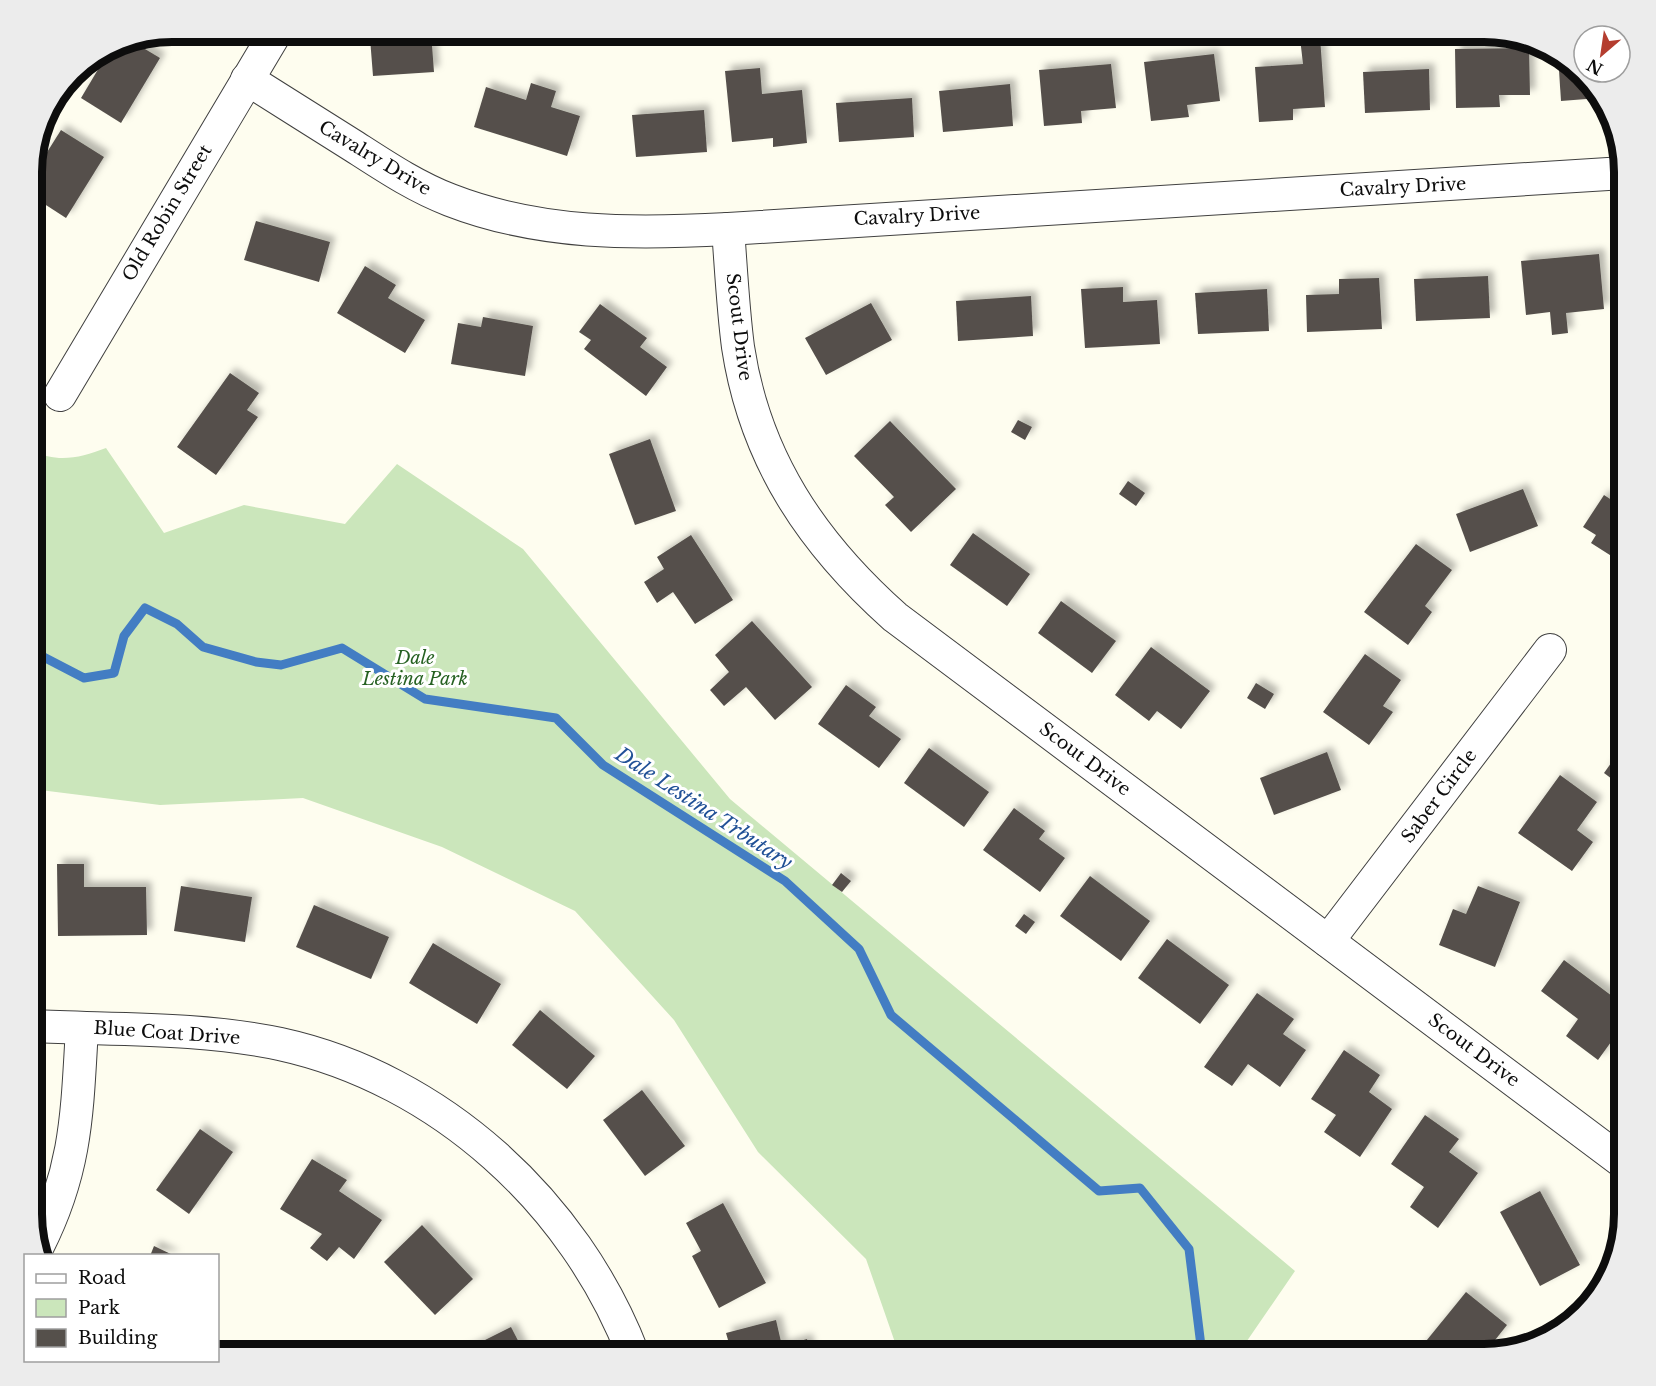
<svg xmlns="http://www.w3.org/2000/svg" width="1656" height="1386" font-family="'Libre Baskerville',serif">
<defs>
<filter id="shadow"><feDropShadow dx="5.5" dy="-5.5" stdDeviation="3" flood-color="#0004"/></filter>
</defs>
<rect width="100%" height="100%" fill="#fefdef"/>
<path fill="#cbe6bb" d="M 106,448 L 164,533 L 244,505 L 345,524 L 397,464 L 523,549 L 730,799 L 1295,1271 L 1238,1354 L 899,1354 L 866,1259 L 758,1152 L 674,1020 L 575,911 L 442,847 L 303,798 L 160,805 L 32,789 L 32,451 C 58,463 80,458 106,448 Z"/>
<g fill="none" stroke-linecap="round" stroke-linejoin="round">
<path stroke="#437dc3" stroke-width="9" d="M 32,651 L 84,678 L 114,673 L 124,636 L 145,608 L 177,624 L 203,647 L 256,662 L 281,665 L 342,648 L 425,699 L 556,718 L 603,765 L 785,881 L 859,949 L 891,1015 L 1099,1191 L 1140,1188 L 1189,1249 L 1202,1354"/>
</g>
<g fill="#55504b" filter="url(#shadow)">
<path d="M 389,32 L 431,32 L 434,72 L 373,76 L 370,38 L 390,36 Z"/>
<path d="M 688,32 L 708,32 L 708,35 L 689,36 Z"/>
<path d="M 1320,37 L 1325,107 L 1293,109 L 1293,120 L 1259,122 L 1255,67 L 1303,64 L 1300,38 Z"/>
<path d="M 130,40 L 160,58 L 121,123 L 81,98 L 112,46 Z"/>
<path d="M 1529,48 L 1530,95 L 1499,95 L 1500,107 L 1456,108 L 1455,49 Z"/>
<path d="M 1214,54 L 1220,101 L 1187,105 L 1189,117 L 1151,121 L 1144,62 Z"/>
<path d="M 1558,55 L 1577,67 L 1599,98 L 1561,101 Z"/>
<path d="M 1111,64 L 1116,108 L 1081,111 L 1082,123 L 1044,126 L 1039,70 Z"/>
<path d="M 760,68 L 762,94 L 802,90 L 807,143 L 773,147 L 773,138 L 732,142 L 725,71 Z"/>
<path d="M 1429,69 L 1430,110 L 1365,113 L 1363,72 Z"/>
<path d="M 531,83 L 556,91 L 551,107 L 580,116 L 567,156 L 474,127 L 486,87 L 526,100 Z"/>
<path d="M 1010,84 L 1013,126 L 943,132 L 939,91 Z"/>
<path d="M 912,98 L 914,137 L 839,142 L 836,103 Z"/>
<path d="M 704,110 L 707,152 L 636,157 L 632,115 Z"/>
<path d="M 61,130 L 104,157 L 66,218 L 32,196 L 32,176 Z"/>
<path d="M 256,221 L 330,242 L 319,282 L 244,260 Z"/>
<path d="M 1599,254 L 1604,309 L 1566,313 L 1568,333 L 1552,335 L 1550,312 L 1526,315 L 1521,261 Z"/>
<path d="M 365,266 L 396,285 L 388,298 L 425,320 L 405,353 L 337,313 Z"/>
<path d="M 1488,276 L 1490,318 L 1416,321 L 1414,279 Z"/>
<path d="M 1379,278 L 1382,329 L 1307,332 L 1306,295 L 1339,294 L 1339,279 Z"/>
<path d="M 1123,287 L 1123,302 L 1157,300 L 1160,344 L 1085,348 L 1081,289 Z"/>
<path d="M 1267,289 L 1269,331 L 1198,334 L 1195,293 Z"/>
<path d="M 1031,296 L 1033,336 L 958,341 L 956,301 Z"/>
<path d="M 871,303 L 892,340 L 826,375 L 805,338 Z"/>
<path d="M 600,304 L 647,338 L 640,347 L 667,367 L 646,396 L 584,349 L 591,340 L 579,332 Z"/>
<path d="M 483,317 L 533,326 L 525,376 L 451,364 L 458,323 L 481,327 Z"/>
<path d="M 230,373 L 259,393 L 247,410 L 258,417 L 216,475 L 177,447 Z"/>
<path d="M 1018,420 L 1032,427 L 1025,440 L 1011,432 Z"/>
<path d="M 890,421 L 956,489 L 911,532 L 885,505 L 894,497 L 854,456 Z"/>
<path d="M 650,439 L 676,511 L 635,525 L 609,454 Z"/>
<path d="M 1128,481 L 1145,493 L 1136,506 L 1119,494 Z"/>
<path d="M 1523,489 L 1538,526 L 1470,552 L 1456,514 Z"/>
<path d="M 1604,495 L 1624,508 L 1624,564 L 1591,543 L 1596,535 L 1583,527 Z"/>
<path d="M 973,533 L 1030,574 L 1007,606 L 950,565 Z"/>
<path d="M 691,535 L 733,600 L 695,624 L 673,592 L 657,603 L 644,582 L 664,569 L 657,557 Z"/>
<path d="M 1416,544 L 1452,570 L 1425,606 L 1432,612 L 1408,645 L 1364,612 Z"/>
<path d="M 1061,601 L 1116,641 L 1092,673 L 1038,633 Z"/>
<path d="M 752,621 L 812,687 L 775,720 L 746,687 L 724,706 L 710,690 L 729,672 L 715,655 Z"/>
<path d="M 1151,647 L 1210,691 L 1181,729 L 1157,711 L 1149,721 L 1115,695 Z"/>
<path d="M 1365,654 L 1401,680 L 1383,706 L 1393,712 L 1369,745 L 1323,712 Z"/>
<path d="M 1256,683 L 1274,694 L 1265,709 L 1247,698 Z"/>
<path d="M 846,685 L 876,707 L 869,716 L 901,739 L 879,768 L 818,724 Z"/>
<path d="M 1624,745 L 1624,788 L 1604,773 Z"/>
<path d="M 929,748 L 989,792 L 964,827 L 904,783 Z"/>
<path d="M 1327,752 L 1341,790 L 1274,815 L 1260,778 Z"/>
<path d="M 1560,775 L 1597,802 L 1577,830 L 1593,842 L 1572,871 L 1518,833 Z"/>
<path d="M 1014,808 L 1045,831 L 1039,839 L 1065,858 L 1040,892 L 983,850 Z"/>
<path d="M 57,864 L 84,864 L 84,887 L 146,887 L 147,935 L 58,936 Z"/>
<path d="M 841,873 L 851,881 L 842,892 L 832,885 Z"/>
<path d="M 1090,876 L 1150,921 L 1121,961 L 1060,916 Z"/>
<path d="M 181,886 L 252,897 L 245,942 L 174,931 Z"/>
<path d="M 1478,886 L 1520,902 L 1495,967 L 1439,945 L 1453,909 L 1466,914 Z"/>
<path d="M 314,905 L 389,937 L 371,979 L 296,947 Z"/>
<path d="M 1024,914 L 1035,922 L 1026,934 L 1015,926 Z"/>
<path d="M 1167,939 L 1229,985 L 1200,1024 L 1138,978 Z"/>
<path d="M 433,943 L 501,984 L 477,1024 L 409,983 Z"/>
<path d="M 1564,960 L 1624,1005 L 1624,1024 L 1598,1060 L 1566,1036 L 1578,1019 L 1541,991 Z"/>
<path d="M 1257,993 L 1294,1019 L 1283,1034 L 1306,1050 L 1280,1087 L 1248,1064 L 1232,1086 L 1204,1067 Z"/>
<path d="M 540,1010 L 595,1056 L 567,1089 L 512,1045 Z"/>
<path d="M 1344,1050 L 1380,1075 L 1369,1092 L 1392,1109 L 1360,1157 L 1324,1132 L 1336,1115 L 1311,1099 Z"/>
<path d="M 642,1090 L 685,1146 L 645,1176 L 603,1120 Z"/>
<path d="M 1425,1115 L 1459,1139 L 1449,1152 L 1478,1173 L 1438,1228 L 1410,1207 L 1424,1187 L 1391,1164 Z"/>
<path d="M 200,1129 L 233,1152 L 189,1214 L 156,1190 Z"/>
<path d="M 312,1159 L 347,1180 L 339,1191 L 382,1220 L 354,1259 L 339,1247 L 327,1261 L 310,1248 L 322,1234 L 280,1209 Z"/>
<path d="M 1540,1191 L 1580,1265 L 1540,1286 L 1500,1212 Z"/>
<path d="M 723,1203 L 766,1283 L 719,1308 L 692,1256 L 701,1251 L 686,1223 Z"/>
<path d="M 422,1225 L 473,1279 L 435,1315 L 384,1262 Z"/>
<path d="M 154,1246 L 175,1256 L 150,1256 Z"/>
<path d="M 1466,1292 L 1507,1325 L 1484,1354 L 1423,1354 L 1418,1351 Z"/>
<path d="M 776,1320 L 782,1346 L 807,1339 L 811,1354 L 732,1354 L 726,1333 Z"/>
<path d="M 511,1327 L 525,1354 L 457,1354 Z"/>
</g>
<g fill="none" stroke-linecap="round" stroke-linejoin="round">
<g stroke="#404040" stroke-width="34">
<g id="minor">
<path d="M 247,79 C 283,102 319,124 355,147 C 386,167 416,187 450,200 C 540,235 634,234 728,229 L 1624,173"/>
<path d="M 728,229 C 731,268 733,309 738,347 C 755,459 812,543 895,617 L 1624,1163"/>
<path d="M 60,395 L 276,32"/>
<path d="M 1328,941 L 1550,650"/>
<path d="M 32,1026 C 114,1030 199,1027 280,1044 C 440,1079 575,1203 633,1354"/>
<path d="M 38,1246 C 77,1169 77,1112 82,1028"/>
</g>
</g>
<use href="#minor" stroke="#fff" stroke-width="32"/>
</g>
<g text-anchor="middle" stroke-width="6" stroke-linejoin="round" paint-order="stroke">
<g font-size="18" fill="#0d0d0d" stroke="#fff">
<text transform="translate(375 158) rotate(31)" y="6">Cavalry Drive</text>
<text transform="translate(1403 187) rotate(-3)" y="6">Cavalry Drive</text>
<text transform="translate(167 213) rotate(-59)" y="6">Old Robin Street</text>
<text transform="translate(917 216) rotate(-3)" y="6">Cavalry Drive</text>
<text transform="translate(739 327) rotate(83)" y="6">Scout Drive</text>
<text transform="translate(1085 759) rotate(37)" y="6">Scout Drive</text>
<text transform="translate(1439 796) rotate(-53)" y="6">Saber Circle</text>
<text transform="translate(167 1033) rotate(4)" y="6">Blue Coat Drive</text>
<text transform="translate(1474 1050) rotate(37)" y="6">Scout Drive</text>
</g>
<g font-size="18" font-style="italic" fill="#266122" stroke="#fff">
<text x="415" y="664">Dale<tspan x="415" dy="21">Lestina Park</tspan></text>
</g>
<g font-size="20" font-style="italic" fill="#205096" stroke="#fff">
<text transform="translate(704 808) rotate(33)" y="7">Dale Lestina Trbutary</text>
</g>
</g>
<path d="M0 0H1656V1386H0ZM172 42H1484A130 130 0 0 1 1614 172V1214A130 130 0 0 1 1484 1344H172A130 130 0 0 1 42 1214V172A130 130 0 0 1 172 42Z" fill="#ececec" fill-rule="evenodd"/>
<path fill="none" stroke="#0d0d0d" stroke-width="8" d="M172 42H1484A130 130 0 0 1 1614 172V1214A130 130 0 0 1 1484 1344H172A130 130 0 0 1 42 1214V172A130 130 0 0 1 172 42Z"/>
<rect x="24" y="1254" width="195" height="108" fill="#ffffff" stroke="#9e9e9e" stroke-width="1.5"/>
<rect x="36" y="1274" width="30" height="9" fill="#ffffff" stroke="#9e9e9e" stroke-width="1.5"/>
<text x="78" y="1284" font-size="18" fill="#0d0d0d">Road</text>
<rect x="36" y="1299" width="30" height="18" fill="#cbe6bb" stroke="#9e9e9e" stroke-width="1.5"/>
<text x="78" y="1314" font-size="18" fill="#0d0d0d">Park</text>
<rect x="36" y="1329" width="30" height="18" fill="#55504b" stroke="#9e9e9e" stroke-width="1.5"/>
<text x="78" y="1344" font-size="18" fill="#0d0d0d">Building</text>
<g transform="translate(1602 54) rotate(209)"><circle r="28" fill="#ffffff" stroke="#9e9e9e" stroke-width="1.5"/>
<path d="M0-4.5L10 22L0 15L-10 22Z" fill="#b43d2f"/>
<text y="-9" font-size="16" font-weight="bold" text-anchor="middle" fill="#0d0d0d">N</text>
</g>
</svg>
